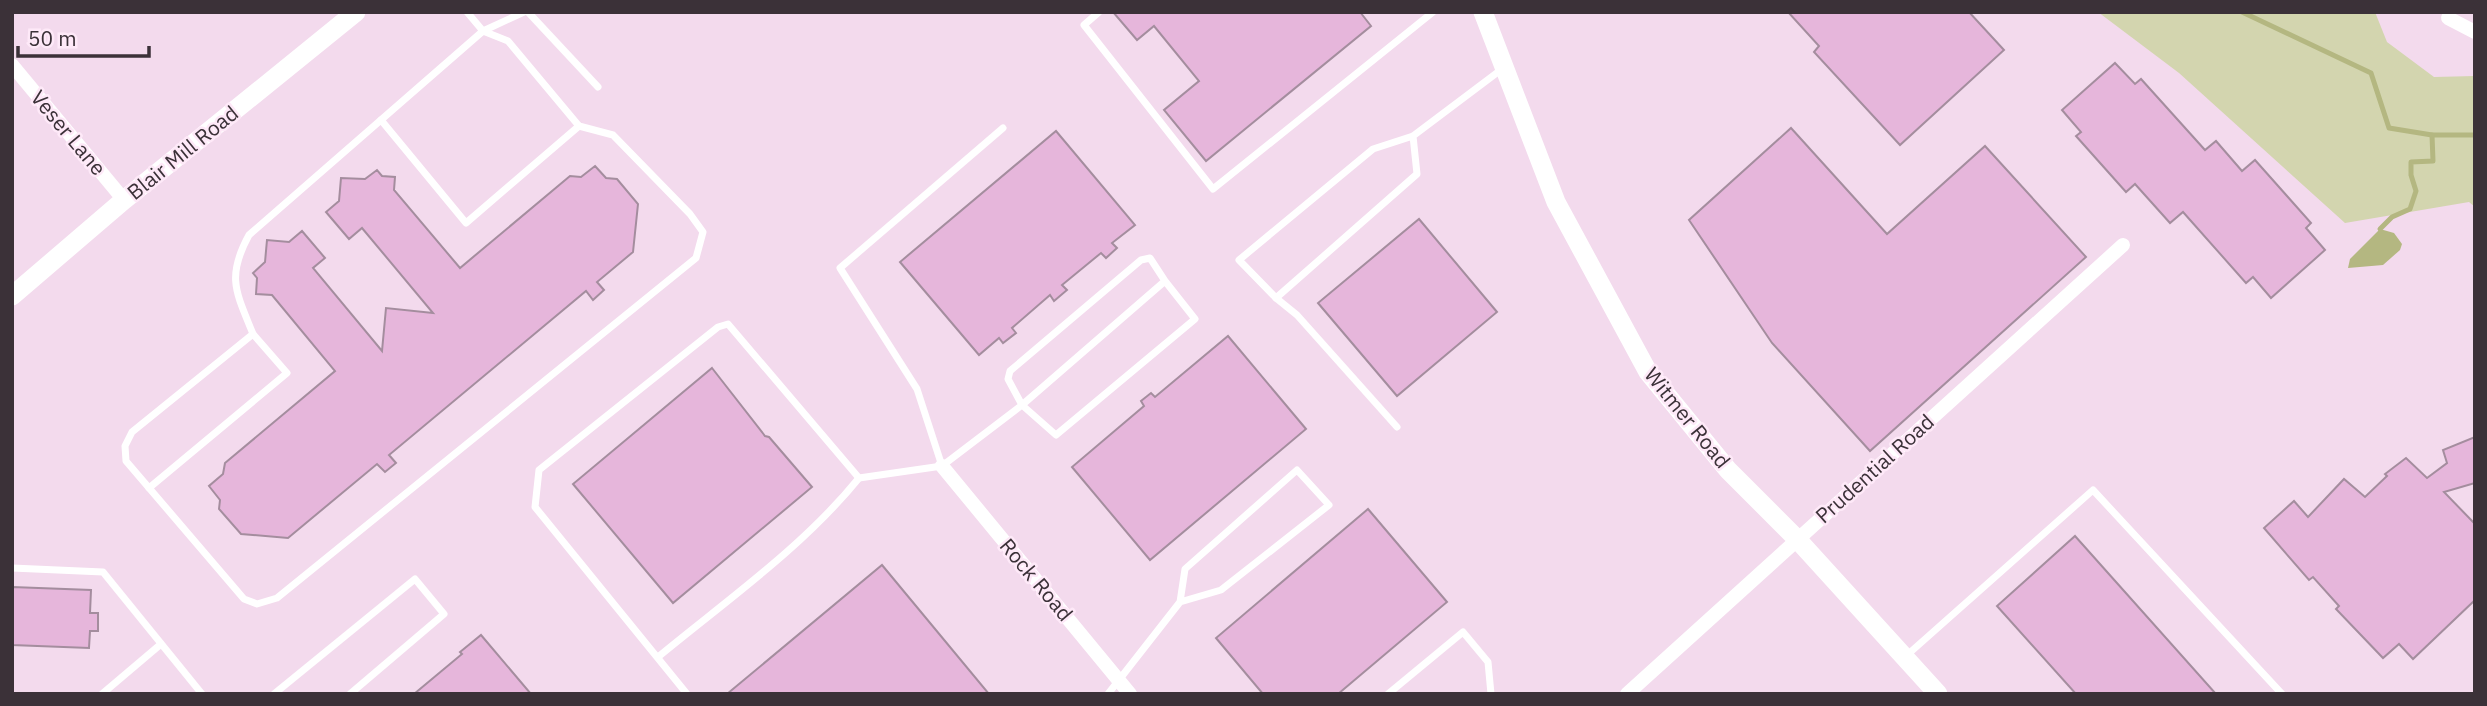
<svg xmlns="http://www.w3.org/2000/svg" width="2487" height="706" font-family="'IBM Plex Sans',sans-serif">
<rect width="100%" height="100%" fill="#f3daed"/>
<path fill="#d3d5af" d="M 2098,12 L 2375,12 L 2387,42 L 2434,77 L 2475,76 L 2475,207 L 2469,202 L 2345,223 L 2179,73 Z"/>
<path fill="#b4b781" d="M 2380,229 L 2394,233 L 2402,244 L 2400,250 L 2383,265 L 2348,268 L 2350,259 Z"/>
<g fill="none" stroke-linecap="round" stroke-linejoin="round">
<g stroke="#b4b781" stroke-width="5">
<path d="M 2242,12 L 2371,73 L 2389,128 L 2432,135 L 2475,135"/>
<path d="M 2380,229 L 2392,217 L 2410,209 L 2416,191 L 2411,175 L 2411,162 L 2433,161 L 2432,135"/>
</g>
</g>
<g fill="#e6b6db" stroke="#a48d9e" stroke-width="2">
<path d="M 1113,12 L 1360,12 L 1371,26 L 1206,161 L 1164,110 L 1199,81 L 1154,26 L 1137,40 Z"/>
<path d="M 1788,12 L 1969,12 L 2004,50 L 1900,145 L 1814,52 L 1819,46 Z"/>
<path d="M 2115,63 L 2135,84 L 2141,79 L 2205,150 L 2216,141 L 2242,171 L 2255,160 L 2311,223 L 2306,228 L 2325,250 L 2271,298 L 2253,277 L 2246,283 L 2183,212 L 2170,223 L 2135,184 L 2126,192 L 2076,136 L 2081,132 L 2062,110 Z"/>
<path d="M 1791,128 L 1887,234 L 1985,146 L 2086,257 L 1870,451 L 1772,343 L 1689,220 Z"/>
<path d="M 1056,131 L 1135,225 L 1112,243 L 1117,248 L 1106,258 L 1101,253 L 1062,285 L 1067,290 L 1054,301 L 1050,295 L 1012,328 L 1016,333 L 1003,343 L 999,338 L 979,355 L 900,262 Z"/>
<path d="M 595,166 L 606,178 L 617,179 L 638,204 L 633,252 L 597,282 L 604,290 L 593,300 L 586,291 L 389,455 L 396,463 L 385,472 L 377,464 L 288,538 L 241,534 L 219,509 L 220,500 L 209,486 L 223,474 L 225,463 L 335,371 L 272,295 L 256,294 L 257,278 L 253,273 L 265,262 L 267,240 L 289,242 L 302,231 L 325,258 L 313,268 L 382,351 L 386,308 L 433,313 L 362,228 L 349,239 L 326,212 L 339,201 L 341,178 L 365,179 L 377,170 L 382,176 L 395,177 L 394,190 L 460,268 L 570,176 L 581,177 Z"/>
<path d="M 1419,219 L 1497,312 L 1397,396 L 1318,303 Z"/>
<path d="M 1228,336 L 1306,429 L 1150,560 L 1072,467 L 1144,406 L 1141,401 L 1151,393 L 1155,397 Z"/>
<path d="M 712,368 L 765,436 L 769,437 L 812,487 L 673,603 L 573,484 Z"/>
<path d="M 2475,437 L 2475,483 L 2444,492 L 2475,524 L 2475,600 L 2413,659 L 2399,644 L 2383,658 L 2336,609 L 2339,606 L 2313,577 L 2309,580 L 2264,528 L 2294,501 L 2308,517 L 2344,479 L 2365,497 L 2387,476 L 2385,474 L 2406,458 L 2427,478 L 2447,463 L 2443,450 Z"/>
<path d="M 1368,509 L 1447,602 L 1338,694 L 1263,694 L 1216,638 Z"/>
<path d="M 2075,536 L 2216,694 L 2076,694 L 1997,606 Z"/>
<path d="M 882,565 L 989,694 L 727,694 Z"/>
<path d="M 12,587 L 91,590 L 90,613 L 98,613 L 98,631 L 90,631 L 89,648 L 12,645 Z"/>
<path d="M 481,635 L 531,694 L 414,694 L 462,654 L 460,652 Z"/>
</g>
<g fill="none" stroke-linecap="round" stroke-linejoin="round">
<g stroke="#fff" stroke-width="7">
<path d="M 467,12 L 483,31 L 508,41 L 579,126 L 613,135 L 690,214 L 703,232 L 696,258 L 277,598 L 257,604 L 244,599 L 126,461 L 125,446 L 132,432 L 253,334 C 236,292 226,277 249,235 L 483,31 L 524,12"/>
<path d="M 528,12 L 598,87"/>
<path d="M 1099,12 L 1084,25 L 1213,189 L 1433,12"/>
<path d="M 381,120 L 466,223 L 579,126"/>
<path d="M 1413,136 L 1417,174 L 1276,298 L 1239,260 L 1373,149 L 1413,136 L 1502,69"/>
<path d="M 1276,298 L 1297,315 L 1397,427"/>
<path d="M 942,466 L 917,389 L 840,268 L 1003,128"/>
<path d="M 149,488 L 287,373 L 253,334"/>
<path d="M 12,568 L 103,572 L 202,694"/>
<path d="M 1906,656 L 2093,490 L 2282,694"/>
<path d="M 658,657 C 727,600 803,547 859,478"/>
<path d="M 102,694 L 161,644"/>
<path d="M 274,694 L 415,579 L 444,614 L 350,694"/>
<path d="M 687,694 L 535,507 L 539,470 L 718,327 L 728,324 L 859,478 L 942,466 L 1022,405 L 1056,435 L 1195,319 L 1165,281 L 1022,405 L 1008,379 L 1010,371 L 1141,260 L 1150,258 L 1165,281"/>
<path d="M 1108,694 L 1180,602 L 1221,590 L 1329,505 L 1297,470 L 1185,569 L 1180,602"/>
<path d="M 1388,694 L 1463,632 L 1488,662 L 1491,694"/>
</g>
<g stroke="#fff" stroke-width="14">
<path d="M 2448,18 L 2475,32"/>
<path d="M 12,65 L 124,200"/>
<path d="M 942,466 L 1130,694"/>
<path d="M 1627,694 L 2123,245"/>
</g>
<g stroke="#fff" stroke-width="19">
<path d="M 1483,12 L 1556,202 L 1648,372 L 1728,470 L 1797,539 L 1938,694"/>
<path d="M 12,296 L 124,200 L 356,12"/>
</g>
</g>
<g text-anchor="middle" stroke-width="5" stroke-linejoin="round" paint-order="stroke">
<g font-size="21" fill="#3b3138" stroke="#fee9f8">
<text transform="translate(68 133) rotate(50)" y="7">Veser Lane</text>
<text transform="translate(183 153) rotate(-39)" y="7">Blair Mill Road</text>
<text transform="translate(1687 418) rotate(51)" y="7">Witmer Road</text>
<text transform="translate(1875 469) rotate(-42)" y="7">Prudential Road</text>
<text transform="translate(1036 580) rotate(50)" y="7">Rock Road</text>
</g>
</g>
<rect width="2487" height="706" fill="none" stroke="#3b3138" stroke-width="28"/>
<path d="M18 46v10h131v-10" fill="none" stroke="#3b3138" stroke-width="3.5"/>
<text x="28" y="46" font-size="21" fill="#3b3138" stroke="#fee9f8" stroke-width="5" paint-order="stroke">50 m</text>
</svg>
